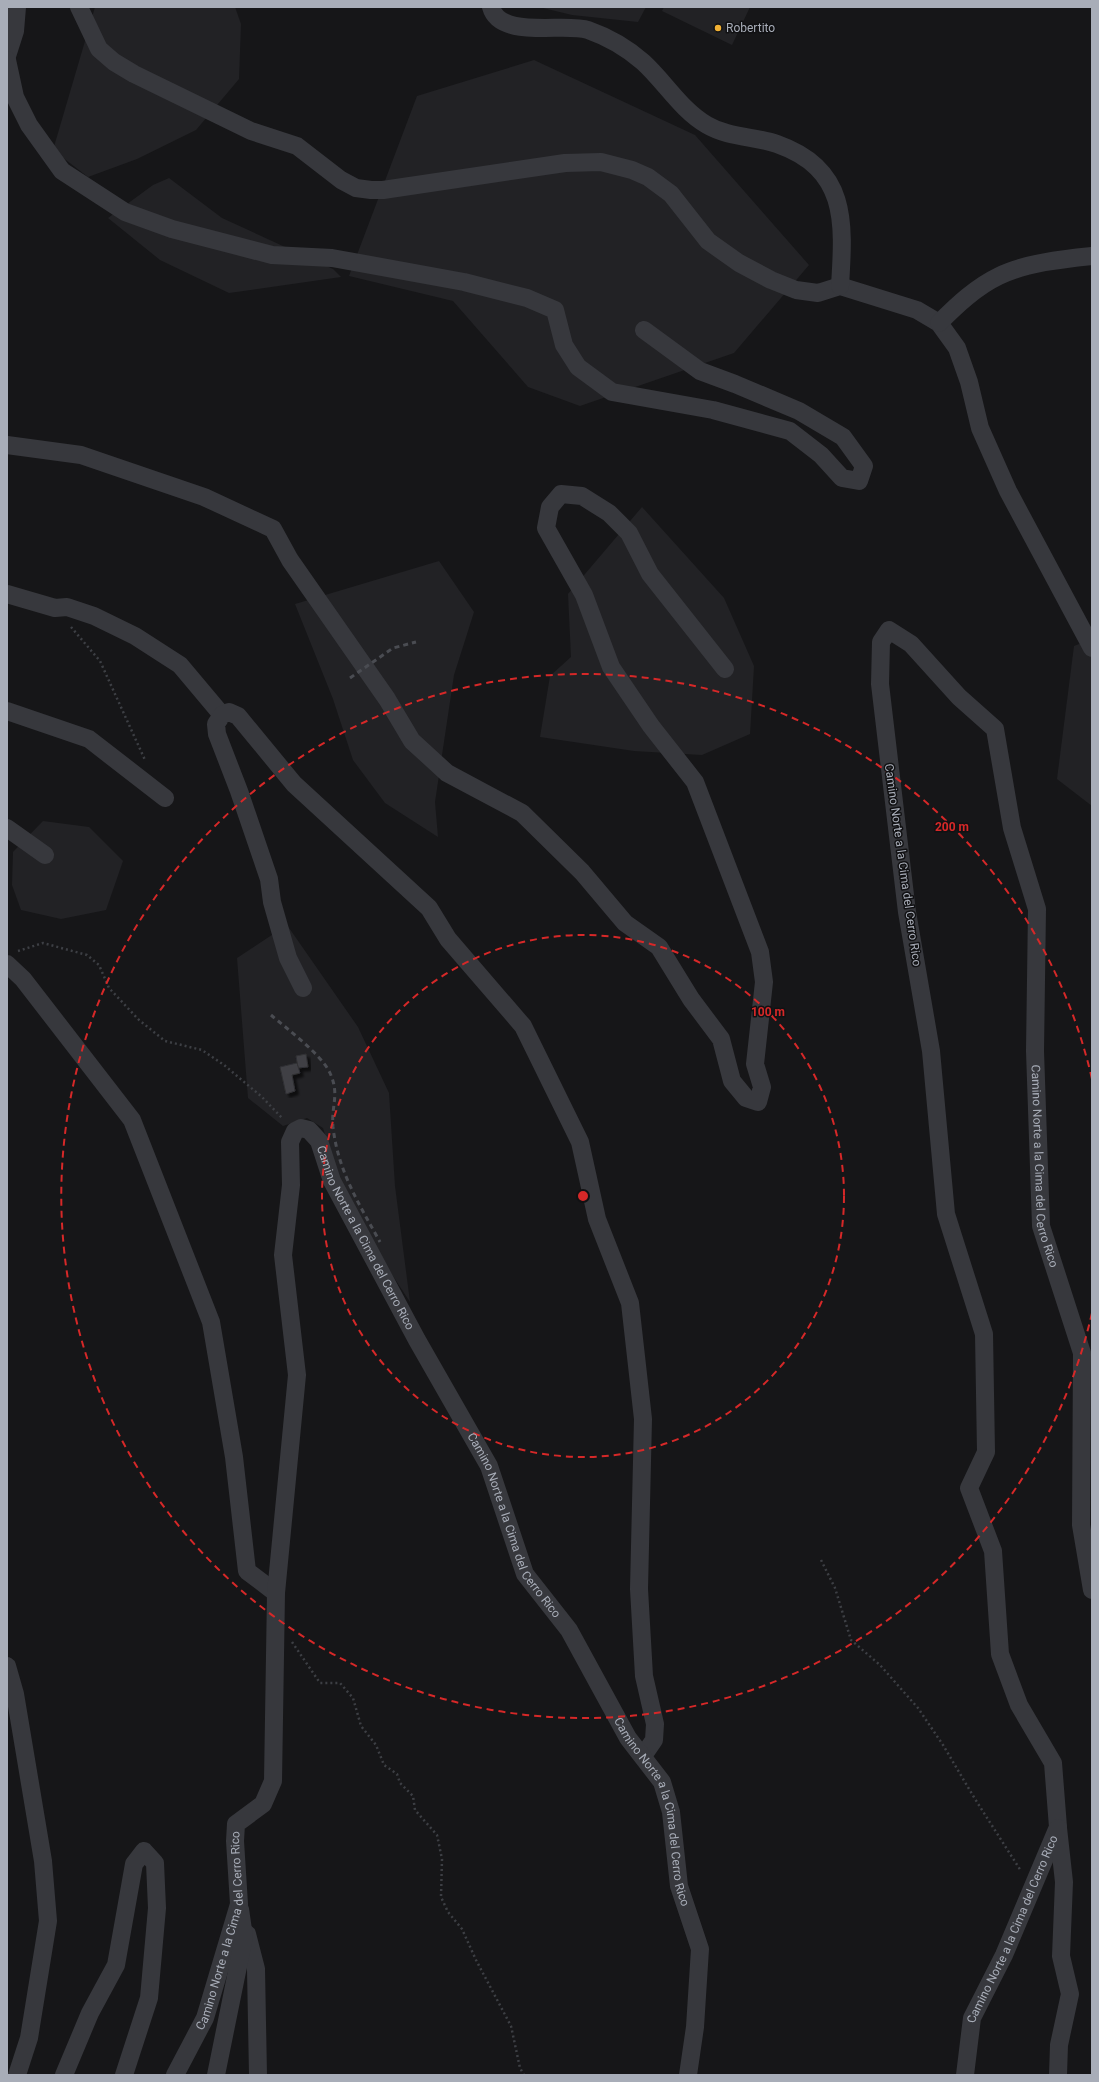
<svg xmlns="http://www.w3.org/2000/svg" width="1099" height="2082" font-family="Roboto,sans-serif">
<defs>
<filter id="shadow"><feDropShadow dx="3.5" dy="3.5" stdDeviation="1" flood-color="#0009"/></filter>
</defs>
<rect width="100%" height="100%" fill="#161618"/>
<g fill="#222225">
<path d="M 95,7 L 235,7 L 241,24 L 239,79 L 196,130 L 137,159 L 88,177 L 53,150 Z"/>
<path d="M 539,7 L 646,7 L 638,22 L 572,15 Z"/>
<path d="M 664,7 L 750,7 L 732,45 L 662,11 Z"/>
<path d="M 534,60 L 695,135 L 809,265 L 734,353 L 580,406 L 528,387 L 453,301 L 349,276 L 417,96 Z"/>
<path d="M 169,178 L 222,218 L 333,269 L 341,277 L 229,293 L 160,260 L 108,218 L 153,185 Z"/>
<path d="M 642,507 L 724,598 L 754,666 L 750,734 L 702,755 L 634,751 L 540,737 L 550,676 L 571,657 L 568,594 Z"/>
<path d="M 439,561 L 474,612 L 454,675 L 435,802 L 438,837 L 385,803 L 353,760 L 333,699 L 295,604 Z"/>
<path d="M 1092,639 L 1092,806 L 1057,779 L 1074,646 Z"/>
<path d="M 43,821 L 89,827 L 123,861 L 106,910 L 61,919 L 21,910 L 12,885 L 13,852 Z"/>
<path d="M 287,925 L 358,1027 L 389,1093 L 395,1186 L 410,1302 L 387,1267 L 340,1179 L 323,1128 L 307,1118 L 283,1126 L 248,1098 L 237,958 Z"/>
</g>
<g fill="#404145" stroke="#303034" filter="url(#shadow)">
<path d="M 306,1054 L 308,1067 L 298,1068 L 296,1056 Z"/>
<path d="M 297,1063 L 300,1073 L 292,1075 L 295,1091 L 286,1094 L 280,1067 Z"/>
</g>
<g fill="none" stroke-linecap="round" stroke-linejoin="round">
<g stroke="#3d3f44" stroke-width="2.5" stroke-dasharray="2 3" stroke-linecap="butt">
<path d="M 71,627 L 100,661 L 145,760"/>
<path d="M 18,951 L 43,943 L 87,955 L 99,965 L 109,988 L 139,1020 L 165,1041 L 202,1050 L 224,1065 L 262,1097 L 283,1119"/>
<path d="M 821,1560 L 835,1588 L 851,1640 L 880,1665 L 918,1708 L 943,1745 L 975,1799 L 1021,1871"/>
<path d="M 292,1642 L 320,1683 L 340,1683 L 353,1698 L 361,1726 L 376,1745 L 384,1765 L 397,1774 L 400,1783 L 413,1796 L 415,1810 L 437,1835 L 442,1859 L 441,1897 L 448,1912 L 462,1929 L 476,1960 L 511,2026 L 520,2068 L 524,2075"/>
</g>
<g stroke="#37383d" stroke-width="18">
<path d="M 79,7 L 99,49 L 114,62 L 134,74 L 251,131 L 297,146 L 341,180 L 356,188 L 371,190 L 383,190 L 565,163 L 601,162 L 632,170 L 648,177 L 671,194 L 708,241 L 739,263 L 771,280 L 796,290 L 818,293 L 840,286 L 917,310 L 939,323 L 957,348 L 969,382 L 980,428 L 1008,491 L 1092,648"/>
<path d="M 491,7 C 500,40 565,22 588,30 C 608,37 627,48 643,62 C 665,82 681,110 707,125 C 729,138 755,136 777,144 C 848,169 844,222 840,286"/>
<path d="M 7,56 L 15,31 L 17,7"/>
<path d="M 7,60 L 15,97 L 29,125 L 62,171 L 125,212 L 172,229 L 272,255 L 332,258 L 464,282 L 527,298 L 555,310 L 564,345 L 578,367 L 612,392 L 713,410 L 790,431 L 821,455 L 842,478 L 859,481 L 864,466 L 843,437 L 799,411 L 735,384 L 700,371 L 644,330"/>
<path d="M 939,323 C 957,305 976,287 999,276 C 1025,263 1063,259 1092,256"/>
<path d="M 7,445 L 81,455 L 204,497 L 273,529 L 290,560 L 387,699 L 412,741 L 447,773 L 522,813 L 582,872 L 625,923 L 659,947 L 691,999 L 721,1039 L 732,1081 L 746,1098 L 758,1102 L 762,1087 L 755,1064 L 764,982 L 760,952 L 695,782 L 651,726 L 611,667 L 584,595 L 546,528 L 550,507 L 561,494 L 582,496 L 609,513 L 629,533 L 650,574 L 725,669"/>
<path d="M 7,594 L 55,608 L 67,607 L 94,616 L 135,636 L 180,665 L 222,715"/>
<path d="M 7,711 L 89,739 L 165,798"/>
<path d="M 7,828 L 45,855"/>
<path d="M 7,964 L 23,979 L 132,1120 L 211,1322 L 234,1457 L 247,1571 L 276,1593"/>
<path d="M 303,988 L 288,958 L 272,902 L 269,879 L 239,791 L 217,734 L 216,724 L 222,715 L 229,712 L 238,716 L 294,784 L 429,908 L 448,939 L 523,1026 L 580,1142 L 597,1219 L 630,1303 L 643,1419 L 639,1589 L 644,1676 L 655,1724 L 654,1740 L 643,1756"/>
<path d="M 7,1666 L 15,1694 L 43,1861 L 48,1921 L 29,2038 L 17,2075"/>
<path d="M 247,1934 L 256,1969 L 258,2075"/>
<path d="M 64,2075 L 90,2013 L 116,1965 L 134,1864 L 144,1851 L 155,1863 L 157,1908 L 149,1998 L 124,2075"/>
<path id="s1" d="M 175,2075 L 205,2018 L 239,1904 L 235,1841 L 236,1824 L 263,1804 L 273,1781 L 276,1593 L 297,1375 L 283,1255 L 291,1185 L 290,1142 L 295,1131 L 301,1128 L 309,1130 L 319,1141 L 332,1181 L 417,1340 L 489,1466 L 525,1574 L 569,1630 L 628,1738 L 662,1782 L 671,1812 L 679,1886 L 700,1949 L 695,2027 L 688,2075"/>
<path d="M 216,2075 L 244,1937 L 240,1909"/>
<path id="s2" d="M 965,2075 L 972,2018 L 1004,1955 L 1058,1827 L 1053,1763 L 1019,1705 L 1000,1654 L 993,1551 L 969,1488 L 986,1452 L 984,1334 L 946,1214 L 931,1051 L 907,912 L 880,684 L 881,642 L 889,630 L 911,644 L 959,697 L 995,729 L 1012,828 L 1037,909 L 1035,1051 L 1041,1226 L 1082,1353 L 1081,1525 L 1092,1590"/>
<path d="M 1058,2075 L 1059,2045 L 1070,1994 L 1061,1956 L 1064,1882 L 1058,1828"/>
</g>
<g stroke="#4a4c52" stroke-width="3" stroke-dasharray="5 4" stroke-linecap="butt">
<path d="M 350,678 L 393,648 L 416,642"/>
<path d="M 271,1015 C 286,1028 322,1055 330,1073 C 340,1095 331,1105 333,1127 C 338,1171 359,1204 380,1242"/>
</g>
</g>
<g fill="none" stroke="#d62828" stroke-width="2" stroke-dasharray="7 5">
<circle cx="583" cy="1196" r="261"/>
<path d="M1092 1313A522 522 0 1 1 1092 1079"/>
</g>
<circle fill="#f2b134" stroke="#111113" stroke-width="1.5" cx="718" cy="28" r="4"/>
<g text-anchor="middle" stroke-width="3" stroke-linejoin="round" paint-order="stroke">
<g font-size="12" fill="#a8adb8" stroke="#111113" text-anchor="start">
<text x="726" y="32">Robertito</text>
</g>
<g font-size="12" fill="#a8adb8" stroke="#111113">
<text transform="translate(903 865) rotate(82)" y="4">Camino Norte a la Cima del Cerro Rico</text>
<text dy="4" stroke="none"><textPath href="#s2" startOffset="2087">Camino Norte a la Cima del Cerro Rico</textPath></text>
<text dy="4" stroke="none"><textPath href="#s1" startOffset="1113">Camino Norte a la Cima del Cerro Rico</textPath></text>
<text dy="4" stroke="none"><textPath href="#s1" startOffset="1438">Camino Norte a la Cima del Cerro Rico</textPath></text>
<text dy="4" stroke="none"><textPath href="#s1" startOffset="1761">Camino Norte a la Cima del Cerro Rico</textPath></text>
<text dy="4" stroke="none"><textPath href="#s1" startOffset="154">Camino Norte a la Cima del Cerro Rico</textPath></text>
<text dy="4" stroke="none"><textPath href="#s2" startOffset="155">Camino Norte a la Cima del Cerro Rico</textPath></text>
</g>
</g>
<circle cx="583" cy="1196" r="6" fill="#d62828" stroke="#111113" stroke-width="2"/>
<g font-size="12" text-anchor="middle" font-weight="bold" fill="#d62828" stroke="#111113" stroke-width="3" stroke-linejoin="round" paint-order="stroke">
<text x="952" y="831">200 m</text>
<text x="768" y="1016">100 m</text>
</g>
<rect width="1099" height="2082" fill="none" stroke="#a8adb8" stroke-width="16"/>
</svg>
